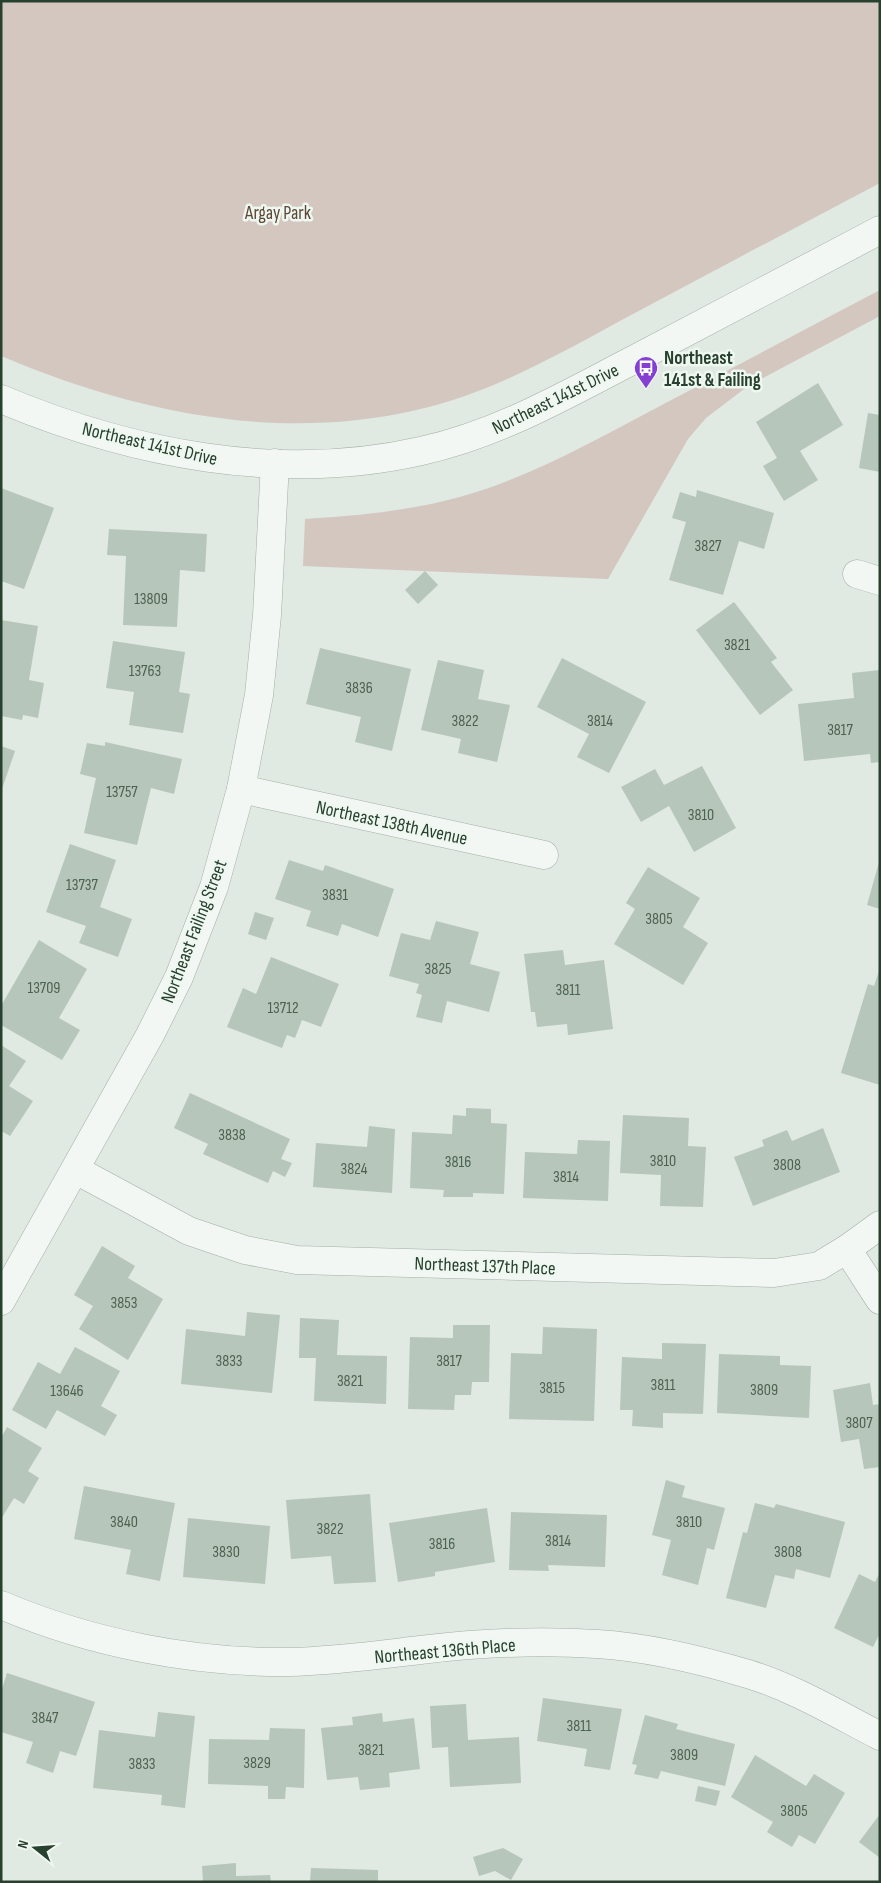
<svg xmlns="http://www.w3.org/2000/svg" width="881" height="1883" font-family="'Sofia Sans Condensed',sans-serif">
<rect width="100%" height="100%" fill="#e0e9e2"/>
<g fill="#d3c7c0">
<path d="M 1,1 L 880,1 L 880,183 C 797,227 715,270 633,314 C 562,352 492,394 412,411 C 273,442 131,411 1,356 Z"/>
<path d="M 880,290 L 880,316 L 748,386 L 706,418 L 688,439 L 608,579 L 303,566 L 305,519 C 352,516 398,512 444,501 C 520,483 590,443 658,407 C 732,368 806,329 880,290 Z"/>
</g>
<g fill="#b7c6ba">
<path d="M 818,383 L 843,425 L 800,451 L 818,480 L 784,501 L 763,466 L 777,458 L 756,422 Z"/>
<path d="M 868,413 L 880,415 L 880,472 L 859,468 Z"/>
<path d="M 1,488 L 54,508 L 24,589 L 1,581 Z"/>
<path d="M 697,490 L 774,513 L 764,549 L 739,541 L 723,595 L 669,580 L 686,522 L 672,518 L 680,492 L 696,497 Z"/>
<path d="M 109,529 L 207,534 L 205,572 L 180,570 L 177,627 L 123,625 L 126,556 L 107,555 Z"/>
<path d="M 425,571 L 438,585 L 418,604 L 405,590 Z"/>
<path d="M 734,602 L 777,658 L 771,662 L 793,690 L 760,715 L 696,630 Z"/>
<path d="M 1,620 L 38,626 L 29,680 L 44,683 L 38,718 L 23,715 L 22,720 L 1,716 Z"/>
<path d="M 113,641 L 185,652 L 179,692 L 190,694 L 183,733 L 129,725 L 134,692 L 106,688 Z"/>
<path d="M 320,648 L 411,669 L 392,751 L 355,742 L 361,717 L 306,704 Z"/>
<path d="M 562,658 L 646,702 L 609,773 L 577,757 L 589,734 L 537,707 Z"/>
<path d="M 438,660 L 484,670 L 478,699 L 510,705 L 497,762 L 458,753 L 461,739 L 421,730 Z"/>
<path d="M 880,670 L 880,762 L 871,763 L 870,754 L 804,761 L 798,704 L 854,698 L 852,673 Z"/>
<path d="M 105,742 L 182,759 L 174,794 L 151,788 L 137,845 L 84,833 L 96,778 L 80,774 L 87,743 L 105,746 Z"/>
<path d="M 1,746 L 15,751 L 2,789 L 1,789 Z"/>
<path d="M 702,766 L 736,828 L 694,852 L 669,806 L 641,822 L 621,787 L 655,769 L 664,785 Z"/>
<path d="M 70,844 L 116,860 L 100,907 L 132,919 L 118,957 L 79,943 L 86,926 L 46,912 Z"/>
<path d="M 289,860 L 323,871 L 325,865 L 394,889 L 378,937 L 342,924 L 338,936 L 306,926 L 311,911 L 275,899 Z"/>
<path d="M 879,862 L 880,862 L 880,909 L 867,905 Z"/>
<path d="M 648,867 L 700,898 L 683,927 L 708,943 L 683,985 L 614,944 L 635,909 L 626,903 Z"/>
<path d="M 255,912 L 274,918 L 266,940 L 248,934 Z"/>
<path d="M 436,921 L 479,932 L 470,964 L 500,972 L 489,1012 L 447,1001 L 442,1023 L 416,1017 L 422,995 L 416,993 L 419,984 L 389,976 L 401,933 L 430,940 Z"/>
<path d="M 39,940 L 87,969 L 59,1018 L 80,1030 L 62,1060 L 1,1025 L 1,1006 Z"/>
<path d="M 563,950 L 565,965 L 604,960 L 613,1029 L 568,1035 L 567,1024 L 537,1027 L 535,1012 L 531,1012 L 524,954 Z"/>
<path d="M 271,957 L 339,984 L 321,1027 L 302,1020 L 295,1038 L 287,1035 L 282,1048 L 227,1027 L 243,988 L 256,994 Z"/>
<path d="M 880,968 L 880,1085 L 841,1073 L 868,984 L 874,986 Z"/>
<path d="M 1,1045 L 26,1061 L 9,1086 L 33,1101 L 10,1136 L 1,1131 Z"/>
<path d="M 190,1093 L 290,1139 L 281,1159 L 292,1163 L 285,1177 L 273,1171 L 268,1183 L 203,1154 L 208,1144 L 174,1128 Z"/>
<path d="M 466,1108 L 491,1109 L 491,1123 L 507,1124 L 504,1194 L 473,1193 L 473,1197 L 443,1197 L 444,1190 L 410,1188 L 412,1132 L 452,1134 L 453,1115 L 466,1116 Z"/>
<path d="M 623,1115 L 689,1118 L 688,1146 L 706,1147 L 703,1207 L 660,1206 L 661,1175 L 620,1173 Z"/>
<path d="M 369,1126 L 395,1129 L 392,1193 L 313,1187 L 316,1143 L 367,1147 Z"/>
<path d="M 823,1128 L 840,1172 L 753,1206 L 734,1157 L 764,1146 L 762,1140 L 787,1130 L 792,1141 Z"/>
<path d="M 578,1140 L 610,1141 L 608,1201 L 523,1198 L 525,1152 L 577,1154 Z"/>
<path d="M 102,1246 L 135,1266 L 128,1278 L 163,1299 L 128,1360 L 79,1329 L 93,1306 L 74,1295 Z"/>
<path d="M 247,1312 L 280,1315 L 272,1393 L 181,1384 L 186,1329 L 245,1336 Z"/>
<path d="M 300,1318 L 339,1320 L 337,1355 L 387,1356 L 386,1404 L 314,1401 L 316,1358 L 299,1358 Z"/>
<path d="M 453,1325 L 490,1325 L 489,1382 L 472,1382 L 471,1395 L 455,1395 L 454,1410 L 408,1409 L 410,1337 L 453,1338 Z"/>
<path d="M 543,1327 L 597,1329 L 594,1421 L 509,1419 L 511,1353 L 542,1354 Z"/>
<path d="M 662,1343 L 706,1344 L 703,1414 L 663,1413 L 663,1428 L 632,1426 L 633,1410 L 620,1410 L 622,1357 L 662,1359 Z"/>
<path d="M 75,1347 L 120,1371 L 101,1406 L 117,1415 L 105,1436 L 57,1410 L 46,1429 L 12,1410 L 38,1362 L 60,1374 Z"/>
<path d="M 719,1354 L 780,1356 L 780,1365 L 811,1366 L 809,1418 L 717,1413 Z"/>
<path d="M 870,1383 L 873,1405 L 880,1404 L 880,1467 L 864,1469 L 859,1439 L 841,1442 L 833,1390 Z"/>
<path d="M 7,1427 L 42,1448 L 28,1471 L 39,1478 L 24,1504 L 14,1498 L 1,1519 L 1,1438 Z"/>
<path d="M 666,1480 L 685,1486 L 682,1497 L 725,1508 L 714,1550 L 707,1548 L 698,1585 L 662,1575 L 671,1540 L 652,1535 Z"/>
<path d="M 84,1486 L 175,1503 L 160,1581 L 126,1574 L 131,1550 L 74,1539 Z"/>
<path d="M 370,1494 L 376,1582 L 334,1584 L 331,1556 L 291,1559 L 286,1500 Z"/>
<path d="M 755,1503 L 774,1508 L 776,1504 L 845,1522 L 830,1578 L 796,1569 L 794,1579 L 775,1575 L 766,1608 L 726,1598 L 743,1532 L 747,1533 Z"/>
<path d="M 487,1508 L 495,1562 L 435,1572 L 435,1576 L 398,1582 L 389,1523 Z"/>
<path d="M 511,1512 L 607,1515 L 605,1567 L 548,1565 L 549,1571 L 509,1570 Z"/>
<path d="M 188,1518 L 270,1526 L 265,1584 L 183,1577 Z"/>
<path d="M 880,1572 L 880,1633 L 873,1647 L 834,1628 L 859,1574 L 875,1582 Z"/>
<path d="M 7,1673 L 95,1702 L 76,1756 L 60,1751 L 53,1773 L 26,1763 L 33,1742 L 1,1732 L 1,1692 Z"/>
<path d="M 543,1698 L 622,1709 L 610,1770 L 584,1766 L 587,1749 L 537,1741 Z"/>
<path d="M 466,1704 L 468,1740 L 519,1737 L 521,1783 L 450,1787 L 448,1747 L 432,1748 L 430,1706 Z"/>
<path d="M 158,1712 L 195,1716 L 185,1808 L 161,1805 L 162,1795 L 93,1788 L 99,1730 L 155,1737 Z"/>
<path d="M 382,1713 L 383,1722 L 414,1718 L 420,1769 L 389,1773 L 390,1787 L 360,1790 L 358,1777 L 327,1780 L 321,1728 L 353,1725 L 352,1717 Z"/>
<path d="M 645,1715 L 678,1724 L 676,1729 L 735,1744 L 725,1786 L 661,1771 L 658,1779 L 634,1774 L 637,1765 L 632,1764 Z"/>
<path d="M 270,1728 L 305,1729 L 304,1788 L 286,1787 L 285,1799 L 268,1799 L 268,1786 L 208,1784 L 209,1739 L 269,1740 Z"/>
<path d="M 755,1755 L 806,1786 L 814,1774 L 845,1793 L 815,1844 L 799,1835 L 792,1847 L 767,1832 L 773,1822 L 731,1797 Z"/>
<path d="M 698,1786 L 720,1791 L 716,1806 L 695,1801 Z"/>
<path d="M 880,1814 L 880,1858 L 859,1842 Z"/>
<path d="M 503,1848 L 523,1859 L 511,1880 L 495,1871 L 479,1876 L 473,1857 Z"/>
<path d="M 236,1863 L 236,1876 L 270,1875 L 271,1882 L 203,1881 L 202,1866 Z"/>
<path d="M 311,1868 L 378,1870 L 378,1882 L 310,1882 Z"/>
</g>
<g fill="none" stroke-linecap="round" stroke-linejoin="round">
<g stroke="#a1b0a5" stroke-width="29">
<g id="minor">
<path d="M 1,399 C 132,454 280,483 421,451 C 499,434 567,394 637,358 C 718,315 799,273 880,230"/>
<path d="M 857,574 L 880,581"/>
<path d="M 241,789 L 544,855"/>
<path d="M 76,1170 L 189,1231 L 245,1250 L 297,1260 L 774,1273 L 819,1266 L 847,1249 L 880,1225"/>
<path d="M 847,1249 L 880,1300"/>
<path d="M 1,1301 L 150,1035 L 179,977 L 214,887 L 241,789 L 259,695 L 267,615 L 275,463"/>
<path d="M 1,1605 C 91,1643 192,1663 289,1662 C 333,1661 377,1655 420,1650 C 478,1643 538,1640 597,1644 C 647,1647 701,1660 748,1674 C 794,1688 837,1714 880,1736"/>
</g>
</g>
<use href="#minor" stroke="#f3f7f4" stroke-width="28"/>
</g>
<defs>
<g id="bus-pin" transform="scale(1.25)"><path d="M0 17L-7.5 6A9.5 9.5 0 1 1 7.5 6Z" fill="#8540d3" stroke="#eff7f1"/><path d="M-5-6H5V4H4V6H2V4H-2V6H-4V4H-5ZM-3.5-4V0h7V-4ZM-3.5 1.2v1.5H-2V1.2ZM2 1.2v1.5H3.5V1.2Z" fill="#fff"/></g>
</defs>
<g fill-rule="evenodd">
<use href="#bus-pin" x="646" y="368"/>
</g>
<g text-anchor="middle" stroke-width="5" stroke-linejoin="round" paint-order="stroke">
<g font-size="16" fill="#4c6251">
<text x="708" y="551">3827</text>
<text x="151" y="604">13809</text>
<text x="737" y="650">3821</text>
<text x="145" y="676">13763</text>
<text x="359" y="693">3836</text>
<text x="465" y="726">3822</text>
<text x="600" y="726">3814</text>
<text x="840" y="735">3817</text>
<text x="122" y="797">13757</text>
<text x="701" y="820">3810</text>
<text x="82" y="890">13737</text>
<text x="335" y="900">3831</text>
<text x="659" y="924">3805</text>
<text x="438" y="974">3825</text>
<text x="44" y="993">13709</text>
<text x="568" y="995">3811</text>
<text x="283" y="1013">13712</text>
<text x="232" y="1140">3838</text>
<text x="663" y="1166">3810</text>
<text x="458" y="1167">3816</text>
<text x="787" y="1170">3808</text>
<text x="354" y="1174">3824</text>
<text x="566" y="1182">3814</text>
<text x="124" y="1308">3853</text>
<text x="229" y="1366">3833</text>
<text x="449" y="1366">3817</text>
<text x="350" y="1386">3821</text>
<text x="663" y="1390">3811</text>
<text x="552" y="1393">3815</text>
<text x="764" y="1395">3809</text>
<text x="67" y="1396">13646</text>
<text x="859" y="1428">3807</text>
<text x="124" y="1527">3840</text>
<text x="689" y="1527">3810</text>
<text x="330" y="1534">3822</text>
<text x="558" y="1546">3814</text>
<text x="442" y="1549">3816</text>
<text x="226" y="1557">3830</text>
<text x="788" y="1557">3808</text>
<text x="45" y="1723">3847</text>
<text x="579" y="1731">3811</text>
<text x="371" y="1755">3821</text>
<text x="684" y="1760">3809</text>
<text x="257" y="1768">3829</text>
<text x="142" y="1769">3833</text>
<text x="794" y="1816">3805</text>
</g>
<g font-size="19" fill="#5d4635" stroke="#eff7f1">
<text x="278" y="219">Argay Park</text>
</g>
<g font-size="19" font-weight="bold" fill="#28412e" stroke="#eff7f1" text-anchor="start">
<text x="664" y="364">Northeast<tspan x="664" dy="22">141st &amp; Failing</tspan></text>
</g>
<g font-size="19" fill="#28412e" stroke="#eff7f1">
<text transform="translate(555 398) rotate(-26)" y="7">Northeast 141st Drive</text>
<text transform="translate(150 443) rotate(13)" y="7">Northeast 141st Drive</text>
<text transform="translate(392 822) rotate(12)" y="7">Northeast 138th Avenue</text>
<text transform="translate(193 931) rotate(-69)" y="7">Northeast Failing Street</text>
<text transform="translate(485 1265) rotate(2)" y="7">Northeast 137th Place</text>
<text transform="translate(445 1650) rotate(-5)" y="7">Northeast 136th Place</text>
</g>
</g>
<rect width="881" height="1883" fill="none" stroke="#28412e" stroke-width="5"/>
<g transform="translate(35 1848) rotate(287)" stroke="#eff7f1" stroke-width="4" paint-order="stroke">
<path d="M0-4L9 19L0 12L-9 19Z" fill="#28412e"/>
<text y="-8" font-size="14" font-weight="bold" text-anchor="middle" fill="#28412e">N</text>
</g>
</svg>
